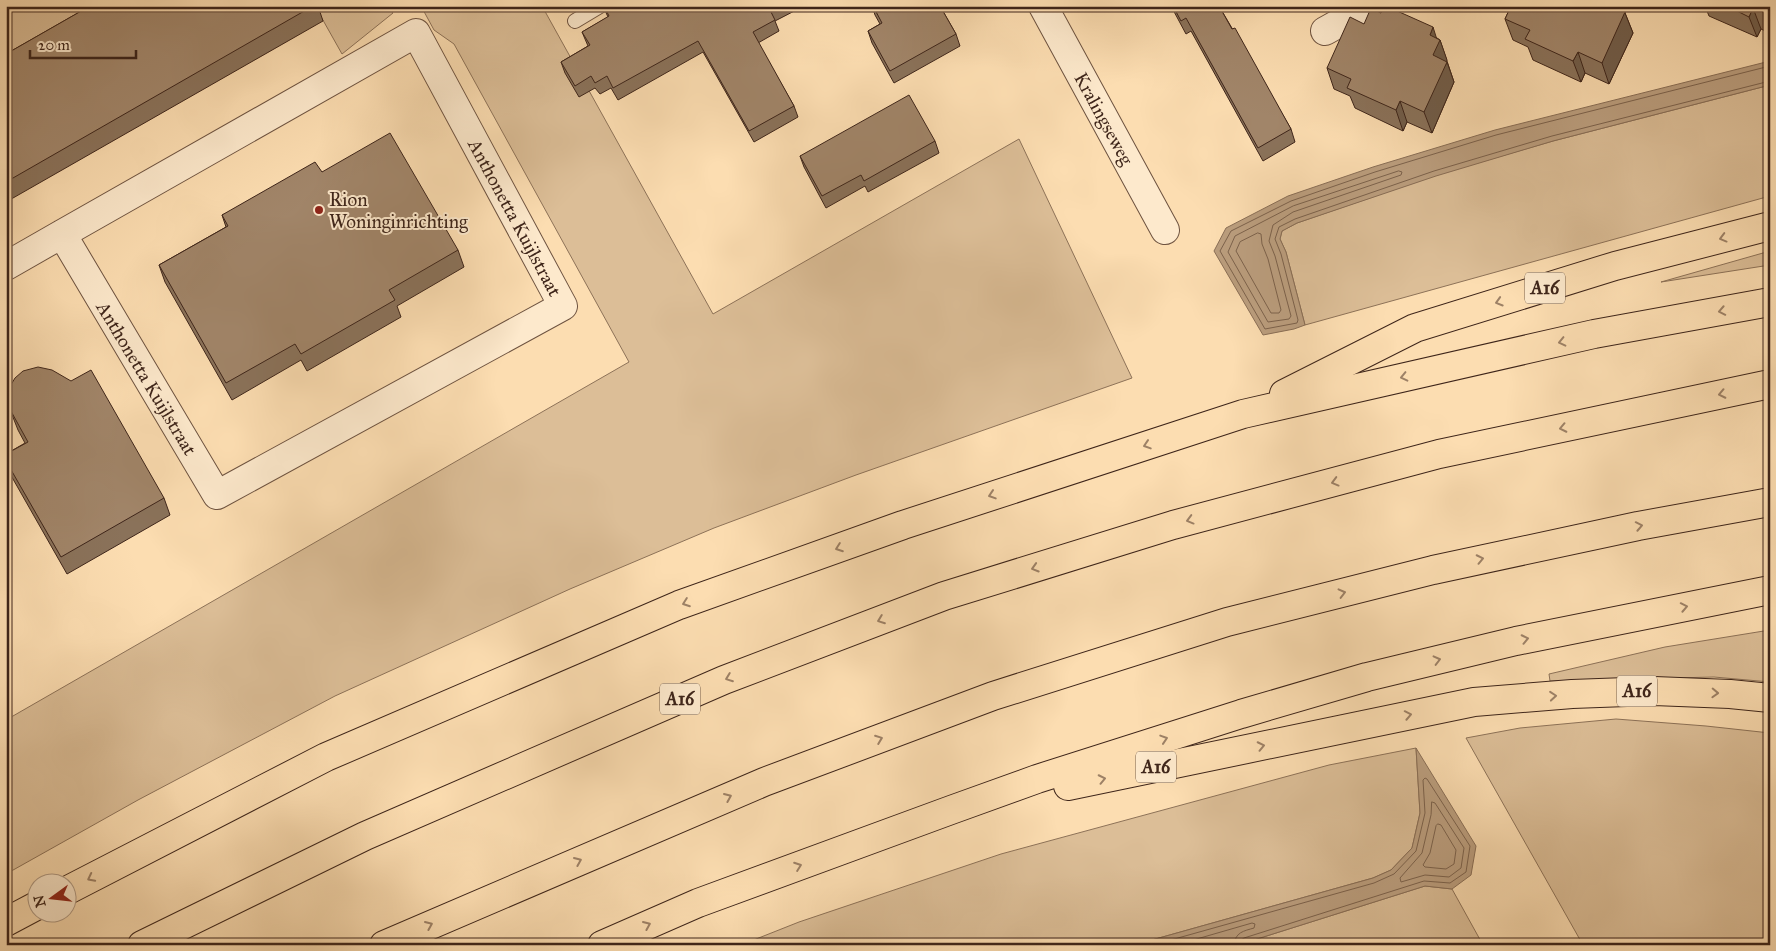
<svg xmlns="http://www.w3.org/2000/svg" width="1776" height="951" font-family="'IM FELL Great Primer',serif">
<rect width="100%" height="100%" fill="#fcddb1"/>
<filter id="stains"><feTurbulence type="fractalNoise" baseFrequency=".004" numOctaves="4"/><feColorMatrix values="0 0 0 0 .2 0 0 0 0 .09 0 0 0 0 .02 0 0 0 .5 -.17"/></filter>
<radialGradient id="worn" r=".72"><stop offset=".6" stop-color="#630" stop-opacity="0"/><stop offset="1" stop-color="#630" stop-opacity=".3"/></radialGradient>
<g fill="#dcbe97" stroke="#8d7258">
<path d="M 7,6 L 114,6 L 6,67 Z"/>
<path d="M 315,6 L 388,6 L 393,13 L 342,54 Z"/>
<path d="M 421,6 L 542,6 L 713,314 L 1019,139 L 1132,378 L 856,475 L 714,528 L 570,589 L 335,696 L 138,800 L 6,874 L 6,720 L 629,362 L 454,44 L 434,30 Z"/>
<path d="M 1770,85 L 1770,196 L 1305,325 L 1286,252 L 1280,239 L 1282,231 L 1297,223 L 1436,175 L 1553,141 Z"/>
<path d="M 1770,251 L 1770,265 L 1661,282 Z"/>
<path d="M 1770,630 L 1770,682 L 1714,677 L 1550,681 L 1549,674 L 1665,647 Z"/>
<path d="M 1616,719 L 1706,726 L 1770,733 L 1770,945 L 1583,945 L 1466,738 L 1520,728 Z"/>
<path d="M 1416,748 L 1420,813 L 1412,848 L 1391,870 L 1373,878 L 1134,945 L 741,945 L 799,922 L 1001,854 L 1329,765 Z"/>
<path d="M 1425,886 L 1452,889 L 1483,945 L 1238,945 Z"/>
</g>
<g fill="#bb9e7e" stroke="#896e56">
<path d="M 1770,61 L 1770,85 L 1553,141 L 1436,176 L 1297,223 L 1282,231 L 1280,239 L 1286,252 L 1305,325 L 1294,329 L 1263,335 L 1214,251 L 1226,228 L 1288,196 L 1373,167 L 1495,130 Z"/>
<path d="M 1416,748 L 1476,846 L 1471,875 L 1452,889 L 1425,886 L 1238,945 L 1134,945 L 1373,878 L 1391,870 L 1412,848 L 1420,813 Z"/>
</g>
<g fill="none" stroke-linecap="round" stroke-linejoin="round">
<g stroke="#7c624c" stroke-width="1">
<path d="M 1770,66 L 1496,135 L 1375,172 L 1291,201 L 1231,231 L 1220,251 L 1265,329 L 1297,323 L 1298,320 L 1281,254 L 1275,239 L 1279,227 L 1295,219 L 1434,171 L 1552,136 L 1770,81"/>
<path d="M 1399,171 L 1402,172 L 1401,175 L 1293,212 L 1273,225 L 1269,241 L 1275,256 L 1291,316 L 1289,319 L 1268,322 L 1228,252 L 1235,236 L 1293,206 Z"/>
<path d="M 1258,233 L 1261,234 L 1262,244 L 1268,259 L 1281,310 L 1279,313 L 1271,313 L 1236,251 L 1240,242 Z"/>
<path d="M 1432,802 L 1435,803 L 1464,848 L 1461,868 L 1449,877 L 1425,875 L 1401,882 L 1400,878 L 1422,853 L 1431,815 Z"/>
<path d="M 1438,824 L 1441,825 L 1456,850 L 1454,864 L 1446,869 L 1425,867 L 1423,865 L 1430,853 L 1436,826 Z"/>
<path d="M 1153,945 L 1374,883 L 1394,874 L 1416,851 L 1425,813 L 1423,780 L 1425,778 L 1427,779 L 1470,846 L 1466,872 L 1450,883 L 1424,881 L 1244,938 L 1241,940 L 1240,945"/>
<path d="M 1176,945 L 1252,923 L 1255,924 L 1254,928 C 1244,931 1235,932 1234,945"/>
</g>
<g stroke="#6e5340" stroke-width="16">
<path id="lane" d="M 575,21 L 600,6"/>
</g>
<g stroke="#6e5340" stroke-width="30">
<g id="street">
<path id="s1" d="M 1043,6 L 1165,230"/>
<path d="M 1325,31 L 1370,6"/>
<path id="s2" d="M 6,266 L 62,234 L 416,33 L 563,306 L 217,495 L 62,234"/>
</g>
</g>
<g stroke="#3e251a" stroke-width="30">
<g id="highway">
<path d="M 1284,394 L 1415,328 L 1615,266 L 1770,226"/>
<path d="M 1068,786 L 1474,702 L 1572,694 L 1654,691 L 1730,694 L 1770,698"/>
<path d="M 68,890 L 326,757 L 679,605 L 903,525 L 1243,414 L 1594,334 L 1770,302"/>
<path d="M 6,922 L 38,905"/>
<path d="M 142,945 L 365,836 L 724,680 L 944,596 L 1173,525 L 1439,454 L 1770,384"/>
<path d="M 384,945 L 764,782 L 993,696 L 1227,622 L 1433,570 L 1638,526 L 1770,502"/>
<path d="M 602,945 L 698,903 L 951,810 L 1037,779 L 1241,714 L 1367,677 L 1516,641 L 1770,590"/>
</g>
</g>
<use href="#lane" stroke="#fde9cc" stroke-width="14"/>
<use href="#street" stroke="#fde9cc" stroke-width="28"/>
<use href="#highway" stroke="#fcddb1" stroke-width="28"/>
</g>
<g fill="#8a725a" stroke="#3e251a">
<path d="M 90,6 L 318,6 L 323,21 L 6,202 L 6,54 Z"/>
<path d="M 603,6 L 804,6 L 775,21 L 779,31 L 758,43 L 794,106 L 798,117 L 754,142 L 703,52 L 618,100 L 611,88 L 600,94 L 595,88 L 579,97 L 565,73 L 561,62 L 588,46 L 582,32 L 608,17 Z"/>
<path d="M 872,6 L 940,6 L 956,34 L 960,46 L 894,83 L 872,43 L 868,31 L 880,24 L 875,15 Z"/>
<path d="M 1171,6 L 1219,6 L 1291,129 L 1295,142 L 1263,161 L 1191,31 L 1186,34 Z"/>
<path d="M 1511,6 L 1624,6 L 1626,11 L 1625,13 L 1633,33 L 1609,84 L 1585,73 L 1581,82 L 1533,60 L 1528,47 L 1513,40 L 1505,19 Z"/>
<path d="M 1705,6 L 1770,6 L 1770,33 L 1761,29 L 1757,37 L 1709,16 Z"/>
<path d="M 1364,24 L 1437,38 L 1440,40 L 1454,82 L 1432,133 L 1407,122 L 1403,131 L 1355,108 L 1350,96 L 1334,89 L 1327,68 Z"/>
<path d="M 935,141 L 939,153 L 868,192 L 865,186 L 826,208 L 804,167 L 800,156 Z"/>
<path d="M 322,172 L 458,250 L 464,267 L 397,306 L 401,317 L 307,371 L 301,360 L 232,400 L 165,282 L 159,265 L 226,227 L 222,215 Z"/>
<path d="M 7,402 L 164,498 L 170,515 L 67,574 L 9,472 L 6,464 L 6,454 L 25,443 L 18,430 Z"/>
</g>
<g fill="#715d4a" stroke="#3e251a">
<path d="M 1611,6 L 1624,6 L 1626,11 L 1625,13 L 1633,33 L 1609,84 L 1602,63 Z"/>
<path d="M 1753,8 L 1761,29 L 1757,37 L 1749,17 Z"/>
<path d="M 1433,27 L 1438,43 L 1440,40 L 1447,60 L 1445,66 L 1447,62 L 1454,82 L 1432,133 L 1424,112 L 1433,55 L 1430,35 Z"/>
<path d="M 1578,52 L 1585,73 L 1581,82 L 1573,61 Z"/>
<path d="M 1400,101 L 1407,122 L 1403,131 L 1396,110 Z"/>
</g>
<g fill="#a18569" stroke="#3e251a">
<path d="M 90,6 L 313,6 L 6,182 L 6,54 Z"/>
<path d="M 604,6 L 778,6 L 770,10 L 775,20 L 753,32 L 794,106 L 749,131 L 698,41 L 613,88 L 607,76 L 595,83 L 591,76 L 575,86 L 561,62 L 590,45 L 582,32 L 609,16 Z"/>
<path d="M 873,6 L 940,6 L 956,34 L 890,71 L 868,31 L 882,23 Z"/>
<path d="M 1173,6 L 1219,6 L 1232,29 L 1235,28 L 1291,129 L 1258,148 L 1186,18 L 1181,21 Z"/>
<path d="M 1384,6 L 1386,6 L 1433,27 L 1430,35 L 1440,40 L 1433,55 L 1447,62 L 1424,112 L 1400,101 L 1396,110 L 1347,88 L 1351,79 L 1327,68 L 1350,17 L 1364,24 L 1371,8 L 1381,13 Z"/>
<path d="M 1511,6 L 1612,6 L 1625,12 L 1602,63 L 1578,52 L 1573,61 L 1525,39 L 1530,30 L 1505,19 Z"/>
<path d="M 1727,6 L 1770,6 L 1770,15 L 1753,8 L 1749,17 Z"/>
<path d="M 909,95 L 935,141 L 864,181 L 861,175 L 822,196 L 800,156 Z"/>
<path d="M 390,133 L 458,250 L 389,290 L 395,300 L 301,354 L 295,344 L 226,383 L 159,265 L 228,226 L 222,215 L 315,162 L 322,172 Z"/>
<path d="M 38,367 L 52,370 L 71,381 L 91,370 L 164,498 L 61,557 L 6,461 L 6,454 L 28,442 L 12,413 L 7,402 L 9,388 L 15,378 L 23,371 Z"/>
</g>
<defs><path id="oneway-chevron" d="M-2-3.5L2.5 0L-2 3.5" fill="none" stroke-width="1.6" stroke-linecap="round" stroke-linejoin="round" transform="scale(1.25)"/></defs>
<g stroke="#9d8166">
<use href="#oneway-chevron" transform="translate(1723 238) rotate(165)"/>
<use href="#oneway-chevron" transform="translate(1499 302) rotate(163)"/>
<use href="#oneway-chevron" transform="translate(1722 311) rotate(169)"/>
<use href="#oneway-chevron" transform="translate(1562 342) rotate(167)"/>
<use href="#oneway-chevron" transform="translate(1404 377) rotate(167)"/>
<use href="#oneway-chevron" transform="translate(1722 394) rotate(168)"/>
<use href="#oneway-chevron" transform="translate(1563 428) rotate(168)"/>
<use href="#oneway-chevron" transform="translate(1147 445) rotate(162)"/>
<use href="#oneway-chevron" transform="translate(1335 482) rotate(165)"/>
<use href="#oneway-chevron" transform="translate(992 495) rotate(162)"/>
<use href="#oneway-chevron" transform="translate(1190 520) rotate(165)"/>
<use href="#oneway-chevron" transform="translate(1639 526) rotate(-11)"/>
<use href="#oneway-chevron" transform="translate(839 548) rotate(160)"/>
<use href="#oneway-chevron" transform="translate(1480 559) rotate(-12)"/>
<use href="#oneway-chevron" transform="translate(1035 568) rotate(163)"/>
<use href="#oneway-chevron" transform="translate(1342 593) rotate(-14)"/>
<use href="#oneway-chevron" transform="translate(686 603) rotate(160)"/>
<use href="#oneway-chevron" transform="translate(1684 607) rotate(-11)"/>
<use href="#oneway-chevron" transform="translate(881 620) rotate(159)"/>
<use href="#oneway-chevron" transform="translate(1525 639) rotate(-12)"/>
<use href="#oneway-chevron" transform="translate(1437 660) rotate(-14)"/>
<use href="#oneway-chevron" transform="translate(729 678) rotate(159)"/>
<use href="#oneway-chevron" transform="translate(1715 693) rotate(2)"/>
<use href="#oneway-chevron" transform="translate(1553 696) rotate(-5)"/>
<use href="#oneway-chevron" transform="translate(1408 715) rotate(-11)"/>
<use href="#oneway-chevron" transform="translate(879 739) rotate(-21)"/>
<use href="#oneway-chevron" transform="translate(1164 739) rotate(-18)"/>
<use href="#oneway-chevron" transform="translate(1261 746) rotate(-12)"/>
<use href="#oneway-chevron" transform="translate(1102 779) rotate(-12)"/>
<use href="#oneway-chevron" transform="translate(728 797) rotate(-23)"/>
<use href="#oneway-chevron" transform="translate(578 861) rotate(-23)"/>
<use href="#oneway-chevron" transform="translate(798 866) rotate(-20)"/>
<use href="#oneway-chevron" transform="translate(91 878) rotate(153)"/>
<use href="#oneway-chevron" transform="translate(429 925) rotate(-23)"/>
<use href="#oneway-chevron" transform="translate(647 925) rotate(-23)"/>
</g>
<circle fill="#8f2418" stroke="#fde9cc" stroke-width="2" cx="319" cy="210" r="5"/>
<g text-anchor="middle" stroke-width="4" stroke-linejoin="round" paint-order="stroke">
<g fill="#fde9cc" stroke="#77604f" stroke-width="1">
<rect x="1525" y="272.5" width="40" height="31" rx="4"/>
<rect x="1617" y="675.5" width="40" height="31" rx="4"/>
<rect x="660" y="683.5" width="40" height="31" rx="4"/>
<rect x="1136" y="751.5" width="40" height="31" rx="4"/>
</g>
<g font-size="18" font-weight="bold" fill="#3e251a">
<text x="1545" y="294">A16</text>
<text x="1637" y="697">A16</text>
<text x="680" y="705">A16</text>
<text x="1156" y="773">A16</text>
</g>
<g font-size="19" fill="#3e251a" stroke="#fde9cc">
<text dy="7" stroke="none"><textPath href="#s1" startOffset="128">Kralingseweg</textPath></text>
<text dy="7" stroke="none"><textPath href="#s2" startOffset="681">Anthonetta Kuijlstraat</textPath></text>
<text transform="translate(147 378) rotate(59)" y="7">Anthonetta Kuijlstraat</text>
</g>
<g font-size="19" fill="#3e251a" stroke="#fde9cc" text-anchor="start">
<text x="329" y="206">Rion<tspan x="329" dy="22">Woninginrichting</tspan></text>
</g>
</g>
<rect width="1776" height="951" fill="none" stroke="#fcddb1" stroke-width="25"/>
<rect x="8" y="8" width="1761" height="936" fill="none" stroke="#3e251a" stroke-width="2.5"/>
<rect x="12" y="12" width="1751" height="926" fill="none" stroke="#3e251a"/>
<g transform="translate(52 898) rotate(255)"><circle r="24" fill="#fde9cc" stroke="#b19b85"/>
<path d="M0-4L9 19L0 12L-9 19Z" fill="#8f2418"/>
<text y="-8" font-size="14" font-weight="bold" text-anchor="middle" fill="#3e251a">N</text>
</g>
<path d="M30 50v8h106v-8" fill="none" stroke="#3e251a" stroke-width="2.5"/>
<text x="38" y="50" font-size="15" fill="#3e251a" stroke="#fde9cc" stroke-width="4" paint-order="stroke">20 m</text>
<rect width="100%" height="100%" filter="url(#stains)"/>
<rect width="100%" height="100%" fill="url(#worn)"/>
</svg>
